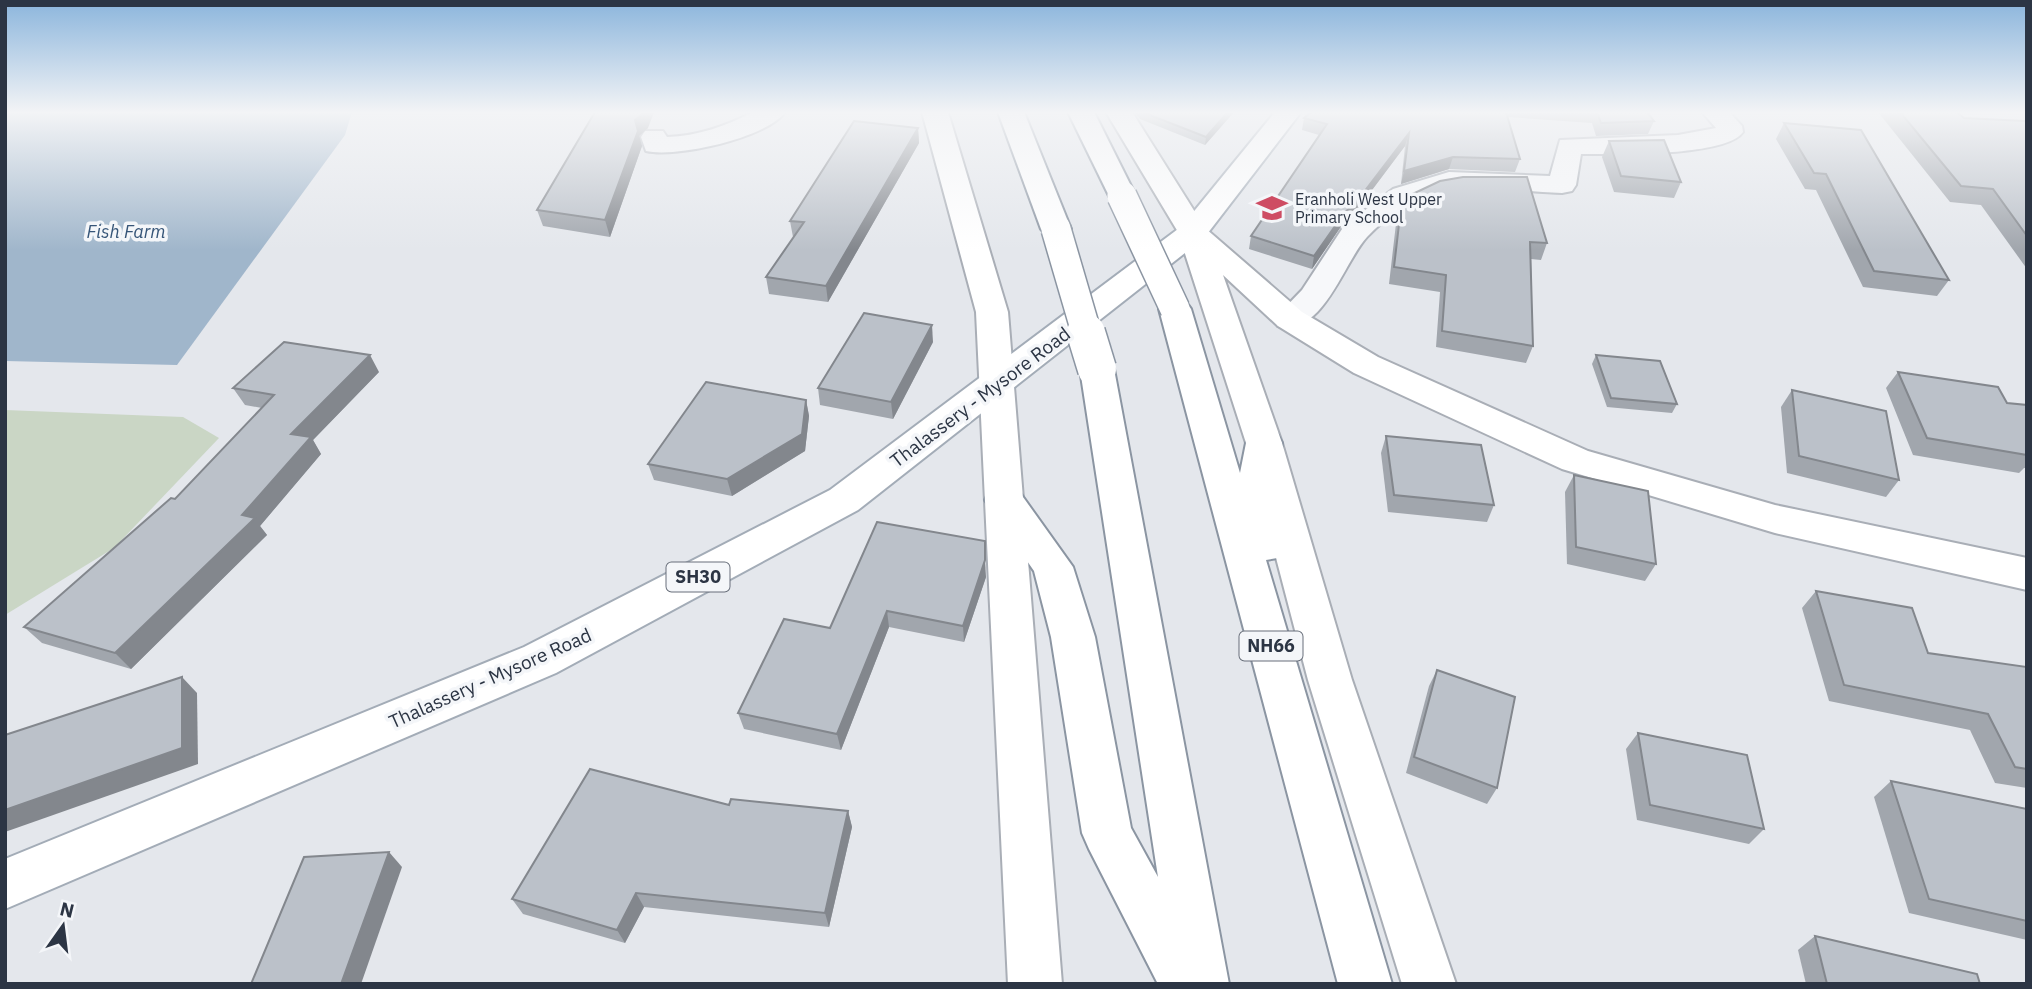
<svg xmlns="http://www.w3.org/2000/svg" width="2032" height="989" font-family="'IBM Plex Sans',sans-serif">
<rect width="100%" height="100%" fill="#e4e7ec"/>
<path fill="#cad6c5" d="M 5,410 L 183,417 L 219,438 L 114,548 L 5,615 Z"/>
<path fill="#a0b6cb" d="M 5,112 L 352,112 L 345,135 L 177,365 L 5,361 Z"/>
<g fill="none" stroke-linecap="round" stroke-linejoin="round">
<g stroke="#a9aeb6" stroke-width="4">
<g id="street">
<path d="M 753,112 L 785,112 C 767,138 676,158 646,151 L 641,137 L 645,131 L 663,131 L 667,137 C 698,136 726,126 753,112 Z"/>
<path d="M 1702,112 L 1729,112 L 1742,126 L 1743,132 C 1726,157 1613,154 1581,154 L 1576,185 L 1572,191 L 1562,193 C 1485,190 1426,174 1367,237 C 1343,263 1323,337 1278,326 L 1274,319 L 1302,290 L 1344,226 L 1393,189 L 1449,172 L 1550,176 L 1560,140 L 1678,135 L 1716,128 Z"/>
</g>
</g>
<g stroke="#a9aeb6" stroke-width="4">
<g id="secondary">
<path d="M 922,112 L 948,112 L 1008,312 L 1062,984 L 1008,984 L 976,312 Z"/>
<path d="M 1106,112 L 1132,112 L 1205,228 L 1302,312 L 1378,357 L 1588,451 L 1775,505 L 2027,558 L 2027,590 L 1775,533 L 1562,469 L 1354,373 L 1278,326 L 1223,275 L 1282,443 L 1352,680 L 1456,984 L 1402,984 L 1308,680 L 1246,443 L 1178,232 Z"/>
</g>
</g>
<g stroke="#a3acb7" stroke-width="4">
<path id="primary" d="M 1275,112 L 1301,112 L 1204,238 L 858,510 L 556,673 L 5,909 L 5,859 L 524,647 L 830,490 L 1182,226 Z"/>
</g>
<g stroke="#8b95a2" stroke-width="4">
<g id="highway">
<path d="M 998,112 L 1024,112 L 1071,229 L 1066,235 L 1056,238 L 1046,235 L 1041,229 Z"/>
<path d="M 1068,112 L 1094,112 L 1136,196 L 1132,202 L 1122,205 L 1112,202 Z"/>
<path d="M 1175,299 L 1186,302 L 1191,309 L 1240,473 L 1246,443 L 1251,434 L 1264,430 L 1277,434 L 1282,443 L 1274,499 L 1289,546 L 1283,557 L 1266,560 L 1392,984 L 1338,984 L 1159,309 L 1164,302 Z"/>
<path d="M 1097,358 L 1109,361 L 1114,369 L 1229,984 L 1158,984 L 1089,849 L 1082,833 L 1051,637 L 1034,571 L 985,500 L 990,490 L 1004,486 L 1018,490 L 1073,567 L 1095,637 L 1131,828 L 1158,877 L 1080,369 L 1085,361 Z"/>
</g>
</g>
<use href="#street" fill="#f7f8fa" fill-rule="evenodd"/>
<use href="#secondary" fill="#fff" fill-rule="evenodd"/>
<use href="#primary" fill="#fff" fill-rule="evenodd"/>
<use href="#highway" fill="#fff" fill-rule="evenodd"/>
<g stroke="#8b95a2" stroke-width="32" stroke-linecap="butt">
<g id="highway-bridge-far1">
<path d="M 1122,196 L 1175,309"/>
<path d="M 1056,229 L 1087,335"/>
</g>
</g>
<g stroke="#8b95a2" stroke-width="41" stroke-linecap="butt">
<path id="highway-bridge" d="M 1086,333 L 1097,369"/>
</g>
<use href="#highway-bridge-far1" stroke="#fff" stroke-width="29"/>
<use href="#highway-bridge" stroke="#fff" stroke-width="38"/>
</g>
<g fill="#a1a6ad">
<path d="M 595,112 L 648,128 L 639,136 L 642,146 L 610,237 L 543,226 L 537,210 Z"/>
<path d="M 1134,112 L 1234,112 L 1205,145 L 1140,119 Z"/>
<path d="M 1311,112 L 1647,112 L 1654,121 L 1648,134 L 1596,136 L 1592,123 L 1507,117 L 1520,159 L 1515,172 L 1449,169 L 1401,184 L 1405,146 L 1351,218 L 1342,225 L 1312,269 L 1249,249 L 1251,236 L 1319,135 L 1302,130 L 1304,118 Z"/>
<path d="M 1878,112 L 1957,112 L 1964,118 L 2027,123 L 2027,269 L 1981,205 L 1950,202 Z"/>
<path d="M 1784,123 L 1949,280 L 1937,296 L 1863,287 L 1816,190 L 1805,189 L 1776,139 Z"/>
<path d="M 918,128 L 919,143 L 828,302 L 769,294 L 766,277 L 794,237 L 793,237 L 790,221 Z"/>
<path d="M 1609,141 L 1681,182 L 1674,198 L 1614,192 L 1602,157 Z"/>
<path d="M 1402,199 L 1547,243 L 1541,260 L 1531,259 L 1533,346 L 1526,363 L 1436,347 L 1440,292 L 1389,284 L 1397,215 Z"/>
<path d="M 933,342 L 893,419 L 820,405 L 818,388 Z"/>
<path d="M 1596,355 L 1677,404 L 1672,413 L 1607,407 L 1592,364 Z"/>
<path d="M 379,372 L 313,440 L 321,454 L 260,526 L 267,535 L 131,669 L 42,643 L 24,627 L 175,499 L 262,408 L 245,405 L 233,388 Z"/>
<path d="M 1898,372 L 2007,403 L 2027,405 L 2027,468 L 2024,468 L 2019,473 L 1913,455 L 1886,388 Z"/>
<path d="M 1792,390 L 1899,480 L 1886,497 L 1787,473 L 1781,407 Z"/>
<path d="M 806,400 L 809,416 L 805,451 L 732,496 L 654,480 L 648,464 Z"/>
<path d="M 1386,436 L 1494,505 L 1487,522 L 1388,512 L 1381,453 Z"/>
<path d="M 1574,475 L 1656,564 L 1645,581 L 1567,564 L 1565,492 Z"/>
<path d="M 986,577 L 964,642 L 889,627 L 841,750 L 744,729 L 738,713 L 830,628 Z"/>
<path d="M 1816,591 L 1928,653 L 2027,667 L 2027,788 L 1995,783 L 1970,730 L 1829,701 L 1802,608 Z"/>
<path d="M 1437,670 L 1497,788 L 1487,804 L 1406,773 L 1429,686 Z"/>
<path d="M 1638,733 L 1764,829 L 1749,844 L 1637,820 L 1626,749 Z"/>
<path d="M 1891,781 L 2027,809 L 2027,940 L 1909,913 L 1874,797 Z"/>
<path d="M 729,805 L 848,811 L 852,827 L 829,927 L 644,907 L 625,943 L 523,914 L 512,899 Z"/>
<path d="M 1815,936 L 1980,984 L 1806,984 L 1798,950 Z"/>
</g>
<g fill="#83878d">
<path d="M 645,112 L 654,112 L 648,128 L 639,136 L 635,120 Z"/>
<path d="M 1228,112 L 1234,112 L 1205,145 L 1206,137 Z"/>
<path d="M 918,128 L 919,143 L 828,302 L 826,286 Z"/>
<path d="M 638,131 L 642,146 L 610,237 L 605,220 Z"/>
<path d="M 1409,133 L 1405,146 L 1351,218 L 1342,225 L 1312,269 L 1314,256 L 1345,212 Z"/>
<path d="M 1453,157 L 1449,169 L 1401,184 L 1404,171 Z"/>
<path d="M 932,325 L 933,342 L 893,419 L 891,402 Z"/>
<path d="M 370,355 L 379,372 L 313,440 L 321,454 L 260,526 L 267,535 L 131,669 L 115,653 L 242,515 L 291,434 Z"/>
<path d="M 806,400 L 809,416 L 805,451 L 732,496 L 727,479 Z"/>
<path d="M 985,560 L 986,577 L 964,642 L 963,626 Z"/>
<path d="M 887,611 L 889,627 L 841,750 L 837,734 Z"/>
<path d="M 182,677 L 197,693 L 198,764 L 5,832 L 5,810 Z"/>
<path d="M 848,811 L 852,827 L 829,927 L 825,913 Z"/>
<path d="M 389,852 L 402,867 L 361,984 L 341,984 Z"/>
<path d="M 636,893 L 644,907 L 625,943 L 617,930 Z"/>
</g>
<g fill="#bbc1c9" stroke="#83878d" stroke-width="2">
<path d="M 595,112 L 645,112 L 635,120 L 638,131 L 605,220 L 537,210 Z"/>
<path d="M 1142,112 L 1228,112 L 1206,137 Z"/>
<path d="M 1311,112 L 1506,112 L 1520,159 L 1453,157 L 1404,171 L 1409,133 L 1354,205 L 1345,212 L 1314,256 L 1251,236 L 1327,124 L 1304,118 Z"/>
<path d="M 1597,112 L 1647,112 L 1654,121 L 1601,123 Z"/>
<path d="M 1900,112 L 1957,112 L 1964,118 L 2025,121 L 2027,123 L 2027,236 L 1993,189 L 1961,186 Z"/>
<path d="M 854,121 L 918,128 L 826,286 L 766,277 L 804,222 L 790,221 Z"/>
<path d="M 1784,123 L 1861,130 L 1949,280 L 1874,271 L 1826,174 L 1814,173 Z"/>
<path d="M 1664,140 L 1681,182 L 1621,176 L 1609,141 Z"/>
<path d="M 1463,177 L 1527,177 L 1547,243 L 1530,242 L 1533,346 L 1442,331 L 1446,275 L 1394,267 L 1402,199 L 1440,181 Z"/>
<path d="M 864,313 L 932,325 L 891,402 L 818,388 Z"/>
<path d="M 284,342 L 370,355 L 291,434 L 311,437 L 242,515 L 255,518 L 115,653 L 24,627 L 171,498 L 175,499 L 274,395 L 233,388 Z"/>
<path d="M 1596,355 L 1660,361 L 1677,404 L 1611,398 Z"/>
<path d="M 1898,372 L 1998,387 L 2007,403 L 2027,405 L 2027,455 L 1927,438 Z"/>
<path d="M 706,382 L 806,400 L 802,434 L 727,479 L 648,464 Z"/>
<path d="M 1792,390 L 1886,411 L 1899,480 L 1799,456 Z"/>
<path d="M 1386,436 L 1481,445 L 1494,505 L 1394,495 Z"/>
<path d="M 1574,475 L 1648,491 L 1656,564 L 1576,547 Z"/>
<path d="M 877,522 L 985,541 L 985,560 L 963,626 L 887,611 L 837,734 L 738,713 L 784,619 L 830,628 Z"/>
<path d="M 1816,591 L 1912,608 L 1928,653 L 2027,667 L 2027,769 L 2015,767 L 1988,714 L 1844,685 Z"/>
<path d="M 1437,670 L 1515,697 L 1497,788 L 1414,757 Z"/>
<path d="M 182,677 L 182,748 L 5,810 L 5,735 Z"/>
<path d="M 1638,733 L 1747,755 L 1764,829 L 1650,805 Z"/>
<path d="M 590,769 L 729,805 L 731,799 L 848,811 L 825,913 L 636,893 L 617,930 L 512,899 Z"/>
<path d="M 1891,781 L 2027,809 L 2027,921 L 1929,899 Z"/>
<path d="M 389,852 L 341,984 L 251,984 L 304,857 Z"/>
<path d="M 1815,936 L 1977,974 L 1980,984 L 1827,984 Z"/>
</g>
<linearGradient id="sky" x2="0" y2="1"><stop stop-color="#8bb5dc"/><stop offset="0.45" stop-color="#f3f4f6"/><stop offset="1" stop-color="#f3f4f6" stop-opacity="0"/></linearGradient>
<rect width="2032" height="250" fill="url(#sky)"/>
<defs>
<g id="school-bare" transform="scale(2.415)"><path d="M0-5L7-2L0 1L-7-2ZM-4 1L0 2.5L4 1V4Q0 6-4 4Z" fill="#ce4c63" stroke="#f4f6f9" stroke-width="2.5" paint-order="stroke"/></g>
</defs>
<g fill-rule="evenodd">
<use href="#school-bare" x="1272" y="208"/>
</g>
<g text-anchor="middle" stroke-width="7" stroke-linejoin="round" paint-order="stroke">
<g font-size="16" fill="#2c3544" stroke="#f4f6f9" text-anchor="start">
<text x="1295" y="205">Eranholi West Upper<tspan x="1295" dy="18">Primary School</tspan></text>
</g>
<g font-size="18" font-style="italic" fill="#365578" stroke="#f4f6f9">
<text x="126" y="238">Fish Farm</text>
</g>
<g fill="#f4f6f9" stroke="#686f7a" stroke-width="2">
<rect x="666.5" y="562.5" width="63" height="29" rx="5"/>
<rect x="1239.5" y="631.5" width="63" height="29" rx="5"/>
</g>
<g font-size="18" font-weight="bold" fill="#2c3544">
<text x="698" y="583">SH30</text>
<text x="1271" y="652">NH66</text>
</g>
<g font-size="19" fill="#2c3544" stroke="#f4f6f9">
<text transform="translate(980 397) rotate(-37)" y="7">Thalassery - Mysore Road</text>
<text transform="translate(490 678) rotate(-24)" y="7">Thalassery - Mysore Road</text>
</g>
</g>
<rect width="2032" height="989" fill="none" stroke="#2c3544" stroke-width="14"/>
<g transform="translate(63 926) rotate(14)" stroke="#f4f6f9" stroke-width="5" paint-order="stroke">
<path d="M0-5L12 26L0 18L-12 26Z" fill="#2c3544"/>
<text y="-10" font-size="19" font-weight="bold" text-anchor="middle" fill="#2c3544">N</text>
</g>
</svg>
